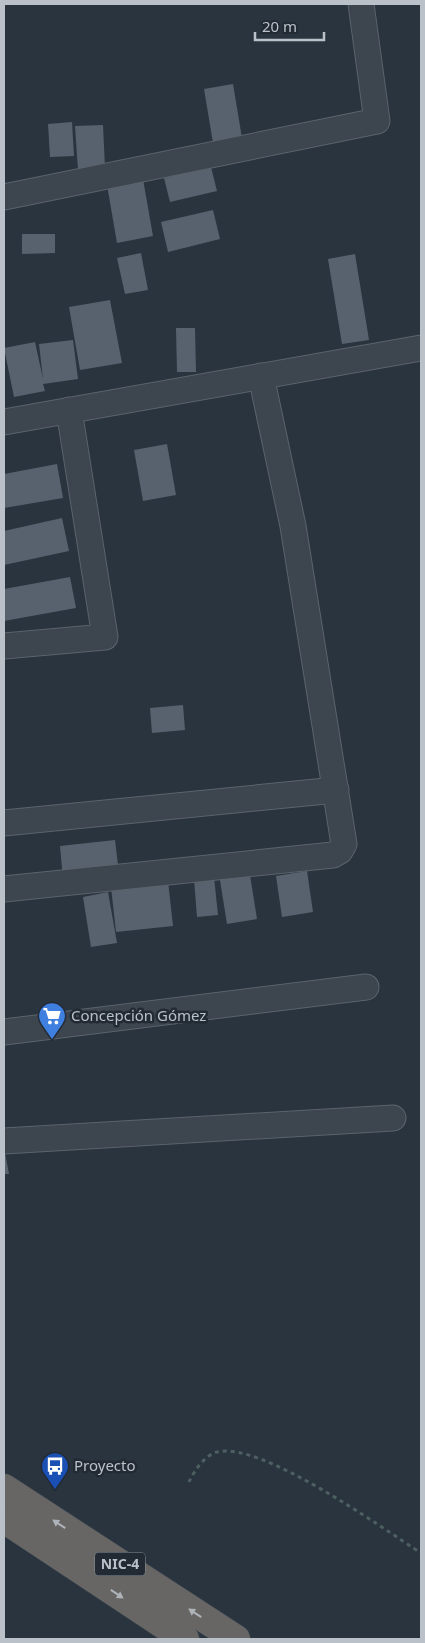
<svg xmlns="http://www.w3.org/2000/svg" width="425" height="1643" font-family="'Noto Sans',sans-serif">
<rect width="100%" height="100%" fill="#29343e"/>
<g fill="#58626e">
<path d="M 233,84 L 243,144 L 214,149 L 204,89 Z"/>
<path d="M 72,122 L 74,156 L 50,157 L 48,124 Z"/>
<path d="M 103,125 L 105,168 L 78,170 L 75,126 Z"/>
<path d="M 211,167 L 217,191 L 170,202 L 164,178 Z"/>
<path d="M 143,179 L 153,236 L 117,243 L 107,185 Z"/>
<path d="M 213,210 L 220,239 L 168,252 L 161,222 Z"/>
<path d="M 22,234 L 55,234 L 55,253 L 22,254 Z"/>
<path d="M 141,253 L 148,290 L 125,294 L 117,258 Z"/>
<path d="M 355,254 L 369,340 L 342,344 L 328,259 Z"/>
<path d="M 110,300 L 122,363 L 80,370 L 69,307 Z"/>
<path d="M 176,328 L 195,328 L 196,372 L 177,372 Z"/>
<path d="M 73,340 L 78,379 L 43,384 L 45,391 L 14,397 L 4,348 L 35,342 L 43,379 L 39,344 Z"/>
<path d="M 167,444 L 176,495 L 143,501 L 134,450 Z"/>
<path d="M 57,464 L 63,498 L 4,508 L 4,474 Z"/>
<path d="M 62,518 L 69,551 L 4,565 L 4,531 Z"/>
<path d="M 70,577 L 76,608 L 4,621 L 4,589 Z"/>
<path d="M 183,705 L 185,730 L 152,733 L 150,708 Z"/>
<path d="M 115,840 L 119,873 L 63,879 L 60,846 Z"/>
<path d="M 249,869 L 257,919 L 227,924 L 219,874 Z"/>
<path d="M 307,871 L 313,912 L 282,917 L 276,876 Z"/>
<path d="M 214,877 L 218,915 L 197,917 L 194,879 Z"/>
<path d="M 168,881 L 173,926 L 116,932 L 111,887 Z"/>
<path d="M 108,892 L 117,943 L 91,947 L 83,897 Z"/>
<path d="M 4,1147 L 9,1174 L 4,1174 Z"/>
</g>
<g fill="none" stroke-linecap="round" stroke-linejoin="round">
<g stroke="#5b636c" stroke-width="27">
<g id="minor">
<path d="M 4,197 L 377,121 L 361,4"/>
<path d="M 4,422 L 421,348"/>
<path d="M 4,646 L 105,637 L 69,410"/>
<path d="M 4,823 L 336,790"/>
<path d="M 4,889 L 333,855 L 340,851 L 344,844 L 293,526 L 261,376"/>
<path d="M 4,1032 L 366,987"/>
<path d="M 4,1141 L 393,1118"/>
</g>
</g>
<g stroke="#485059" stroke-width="29">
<g id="trunk">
<path d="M 4,1488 L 236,1639"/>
<path d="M 4,1519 L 185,1639"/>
</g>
</g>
<path stroke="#4d5f60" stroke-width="3" stroke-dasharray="4 4" stroke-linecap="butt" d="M 189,1482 C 194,1471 205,1455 217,1452 C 261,1441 382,1528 421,1553"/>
<use href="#minor" stroke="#3d454f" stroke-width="25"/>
<use href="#trunk" stroke="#676664" stroke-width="28"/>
</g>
<defs><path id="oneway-solid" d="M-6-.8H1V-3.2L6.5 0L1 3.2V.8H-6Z" transform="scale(1.25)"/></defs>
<g fill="#aeb3ba">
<use href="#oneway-solid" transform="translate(59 1524) rotate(-147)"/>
<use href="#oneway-solid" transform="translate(117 1594) rotate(34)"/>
<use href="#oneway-solid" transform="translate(195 1613) rotate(-147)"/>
</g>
<defs>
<g id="supermarket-pin" transform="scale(1.4375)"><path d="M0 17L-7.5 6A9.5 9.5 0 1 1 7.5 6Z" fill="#3f7fe0" stroke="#222a34"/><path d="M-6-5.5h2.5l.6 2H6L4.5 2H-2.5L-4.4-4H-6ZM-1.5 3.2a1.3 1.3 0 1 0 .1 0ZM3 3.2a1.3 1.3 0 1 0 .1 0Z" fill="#fff"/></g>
<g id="bus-pin" transform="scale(1.4375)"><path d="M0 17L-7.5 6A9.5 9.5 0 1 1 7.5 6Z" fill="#1a4fb4" stroke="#222a34"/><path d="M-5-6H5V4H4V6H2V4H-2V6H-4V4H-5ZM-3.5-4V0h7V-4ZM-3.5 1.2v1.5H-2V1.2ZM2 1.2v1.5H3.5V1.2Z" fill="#fff"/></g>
</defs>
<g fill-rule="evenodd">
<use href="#supermarket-pin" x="52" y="1016"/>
<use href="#bus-pin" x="55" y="1466"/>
</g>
<g text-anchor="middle" stroke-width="5" stroke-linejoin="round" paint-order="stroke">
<rect fill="#222a34" stroke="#8c949c" stroke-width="1" x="95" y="1552.5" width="50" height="23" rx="4"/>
<g font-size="14" font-weight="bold" fill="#bac1c9">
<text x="120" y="1569">NIC-4</text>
</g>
<g font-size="15" fill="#bac1c9" stroke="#222a34" text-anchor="start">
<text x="71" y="1021">Concepción Gómez</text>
<text x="74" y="1471">Proyecto</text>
</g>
</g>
<rect width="425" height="1643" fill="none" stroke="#bac1c9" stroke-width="10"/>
<path d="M255 32v8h69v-8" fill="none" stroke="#bac1c9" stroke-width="2.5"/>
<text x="262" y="32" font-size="15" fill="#bac1c9" stroke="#222a34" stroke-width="4" paint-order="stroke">20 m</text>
</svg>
